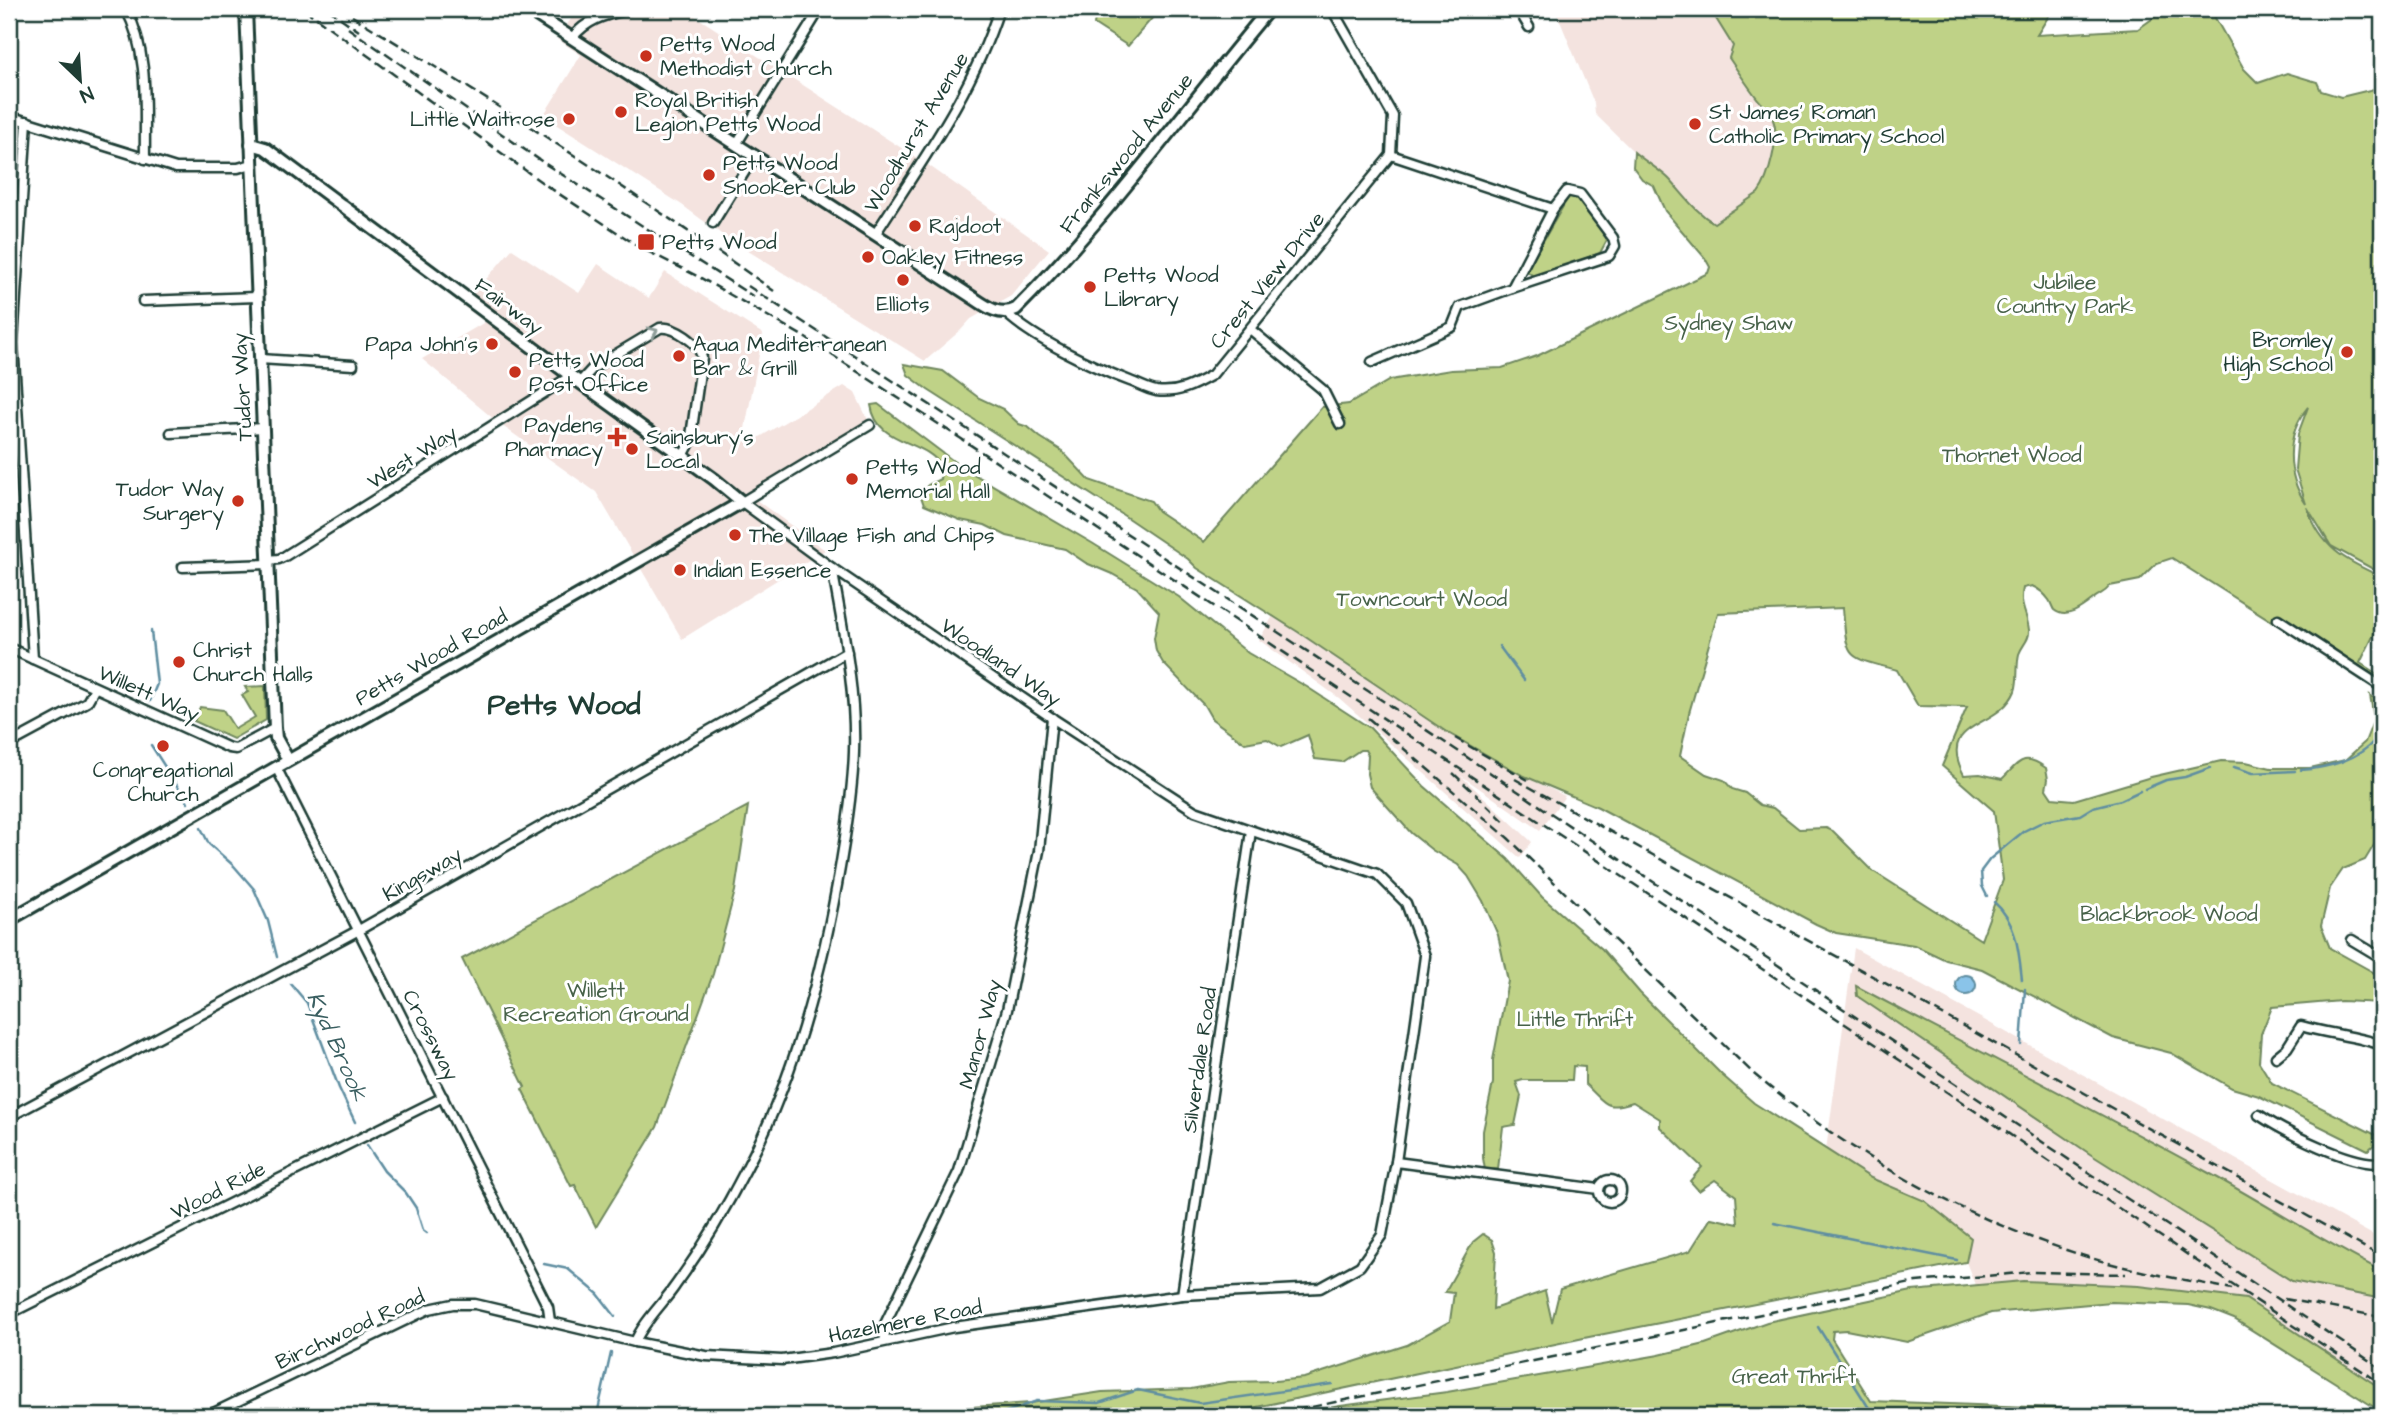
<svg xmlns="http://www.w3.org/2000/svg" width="2391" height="1425" font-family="'Architects Daughter',sans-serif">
<rect width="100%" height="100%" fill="#fff"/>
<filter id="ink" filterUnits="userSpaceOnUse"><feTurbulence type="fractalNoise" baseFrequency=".0143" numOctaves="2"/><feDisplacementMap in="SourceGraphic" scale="14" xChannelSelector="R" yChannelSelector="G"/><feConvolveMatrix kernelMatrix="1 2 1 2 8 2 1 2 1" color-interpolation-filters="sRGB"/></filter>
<g filter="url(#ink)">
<g fill="#f4e3df">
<path d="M 578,9 L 684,9 L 928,165 L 1049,250 L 1011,296 L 971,319 L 961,330 L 925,361 L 724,236 L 682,205 L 543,116 L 581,55 L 557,39 Z"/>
<path d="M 1555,9 L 1712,9 L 1811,167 L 1699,242 L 1659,203 L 1665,199 L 1633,151 L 1595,114 L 1594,103 Z"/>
<path d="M 512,249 L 579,293 L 598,264 L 649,298 L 665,272 L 763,334 L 744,434 L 760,437 L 844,386 L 855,393 L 869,422 L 752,497 L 825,550 L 682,639 L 596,492 L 501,425 L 422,359 L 485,322 L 463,306 Z"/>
<path d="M 1273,616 L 1448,733 L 1522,775 L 1565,796 L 1540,830 L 1460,775 L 1532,842 L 1520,858 L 1339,698 L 1259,640 Z"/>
<path d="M 1854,948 L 2382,1240 L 2382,1401 L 2239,1304 L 1977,1290 L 1966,1262 L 1971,1237 L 1826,1150 Z"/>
</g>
<g fill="#bfd287" stroke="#6f885e" stroke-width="2" fill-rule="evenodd">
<path d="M 1097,9 L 1131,11 L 1132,9 L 1160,9 L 1128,46 L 1094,24 Z"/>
<path d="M 1710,9 L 2053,9 L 2037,35 L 2138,29 L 2166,9 L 2210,9 L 2244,69 L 2258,83 L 2287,73 L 2317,82 L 2321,91 L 2341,97 L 2382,87 L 2382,574 L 2331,546 L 2307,507 C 2321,548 2344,560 2382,577 L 2382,618 L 2360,663 L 2382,677 L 2382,691 L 2172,558 L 2157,563 L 2140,580 L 2110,586 C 2103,595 2100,593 2093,599 C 2084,606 2067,621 2054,610 C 2053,609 2050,601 2049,600 C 2044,593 2039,589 2032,586 L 2023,588 C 2019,607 2027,612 2029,630 C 2030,640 2022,645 2019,654 C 2016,666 2019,680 2015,691 C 1999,730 1935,720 1964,775 L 1980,774 L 2002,779 C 2019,763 2022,751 2046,768 L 2048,779 L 2046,789 L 2052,798 L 2074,800 L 2151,777 L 2221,761 L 2246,762 L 2271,768 L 2310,768 L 2345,760 L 2365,742 L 2374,719 L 2370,695 L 2382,703 L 2382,832 L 2365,860 L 2343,869 L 2330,888 L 2321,926 L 2330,948 L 2382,977 L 2382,1003 L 2341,1001 L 2272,1007 L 2261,1034 L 2259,1062 L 2272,1083 L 2382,1138 L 2368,1150 L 2259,1096 L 2232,1088 L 2171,1053 L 2113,1038 L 1982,969 L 1946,960 L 1914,945 L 1836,933 L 1816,924 L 1598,807 L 1522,775 L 1448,733 L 1298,632 L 1197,568 L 1188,559 L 1123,515 L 928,390 L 908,375 L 904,364 L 943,371 L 979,398 L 1003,409 L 1019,424 L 1028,427 L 1040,437 L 1062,451 L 1089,480 L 1151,501 L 1158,511 L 1204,542 L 1322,407 L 1349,404 L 1390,380 L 1451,370 L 1502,368 L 1537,356 L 1708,273 L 1710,267 L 1705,258 L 1665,211 L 1654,186 L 1642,179 L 1633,167 L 1634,152 C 1643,160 1663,172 1670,180 C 1684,195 1695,212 1714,223 L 1758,193 C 1769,179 1780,136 1773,120 C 1769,109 1760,103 1754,94 C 1745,82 1737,70 1729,58 L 1733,46 ZM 2308,407 L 2298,434 L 2295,469 L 2306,504 C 2286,474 2285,435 2308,407 ZM 1843,608 C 1847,662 1846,656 1897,670 L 1918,706 L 1967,707 L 1942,766 L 1994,811 L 2003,880 L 1981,940 L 1873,871 L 1833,831 L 1826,828 L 1799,829 L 1773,808 L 1760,805 L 1745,793 L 1732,789 L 1724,780 L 1706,774 L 1680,756 L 1689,713 L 1718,613 Z"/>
<path d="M 1569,196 L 1580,197 L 1605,235 L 1607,240 L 1600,253 L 1538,276 L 1532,275 L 1528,272 L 1528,267 Z"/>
<path d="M 878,404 L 960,466 L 1092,543 L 1179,597 L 1248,653 L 1307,687 L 1370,728 L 1424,786 L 1508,859 L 1542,897 L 1602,949 L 1640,993 L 1722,1075 L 1754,1103 L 1871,1178 L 1925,1201 L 1971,1238 L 1966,1262 L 1584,1338 L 1214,1416 L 906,1416 L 923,1416 L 958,1408 L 1031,1403 L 1102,1392 L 1191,1389 L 1229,1382 L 1275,1381 L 1304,1378 L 1407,1345 L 1450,1321 L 1454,1293 L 1445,1292 L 1473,1242 L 1483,1234 L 1492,1240 L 1496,1252 L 1493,1309 L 1545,1291 L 1552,1322 L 1560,1289 L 1690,1251 L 1711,1218 L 1738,1224 L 1736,1196 L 1715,1180 L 1699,1191 L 1690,1181 L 1702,1167 L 1660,1127 L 1660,1119 L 1633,1102 C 1604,1111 1606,1103 1585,1084 L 1585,1067 L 1573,1066 L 1572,1080 L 1523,1080 L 1516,1082 L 1521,1096 L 1515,1125 L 1503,1127 L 1498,1169 L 1485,1170 L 1483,1158 L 1483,1131 L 1493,1083 L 1493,1060 L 1508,981 L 1498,935 L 1483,901 L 1468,876 L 1458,865 L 1432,850 L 1411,833 L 1370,787 L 1367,774 L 1368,755 L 1365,750 L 1360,750 L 1342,762 L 1315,759 L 1308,735 L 1281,747 L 1267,739 L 1245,743 L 1212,719 L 1204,705 L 1163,663 L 1156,651 L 1154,638 L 1159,612 L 1137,588 L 1112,574 L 1086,563 L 1065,549 L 1007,536 L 985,525 L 960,520 L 924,505 L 920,494 L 928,485 L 940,479 L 942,467 C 925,438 877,446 871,405 Z"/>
<path d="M 265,686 L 266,720 L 233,739 L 194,721 L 200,707 L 223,710 L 235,729 L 255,717 L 242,695 L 248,692 L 245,687 Z"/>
<path d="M 748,806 L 735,891 L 713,974 L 657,1127 L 596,1227 L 575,1185 L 571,1186 L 522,1089 L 525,1087 L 462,959 Z"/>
<path d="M 1856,986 C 1973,1048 2091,1108 2207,1172 C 2266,1204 2322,1241 2382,1271 L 2382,1299 L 2292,1281 L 2090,1154 L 1857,996 Z"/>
<path d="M 2023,1281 L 2139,1286 L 2246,1299 L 2382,1389 L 2382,1412 L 2234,1319 L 2211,1310 L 2188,1305 L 2111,1302 L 1991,1313 L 1907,1342 L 1846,1330 L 1833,1331 L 1832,1339 L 1871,1401 L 2160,1412 L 2177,1416 L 1286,1416 L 1340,1406 L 1447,1392 L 1659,1355 L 1705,1344 L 1767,1322 L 1912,1291 Z"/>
</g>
<circle fill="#8ac4e9" stroke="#5f8ea1" stroke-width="2" cx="1966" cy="985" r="10"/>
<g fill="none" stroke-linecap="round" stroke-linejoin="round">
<g stroke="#5f8ea1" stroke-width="2.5">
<path d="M 1499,646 L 1524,680"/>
<path d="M 150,701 L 157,684 L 151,631"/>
<path d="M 151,745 L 188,803"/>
<path d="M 2234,767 L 2253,773 L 2295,771"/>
<path d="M 2301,770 C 2327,768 2358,760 2375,740 L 2377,728 L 2382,723"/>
<path d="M 2145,789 L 2166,780 L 2185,777 L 2210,768"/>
<path d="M 201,828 L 209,844 L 234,866 L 254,889 L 268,921 L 277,957"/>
<path d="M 1987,896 L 1982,886 L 1981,871 L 1990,859 L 2024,831 L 2044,821 L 2080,815 L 2093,807 L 2121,800 L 2140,791"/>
<path d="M 1994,902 C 2017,922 2019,952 2022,980"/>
<path d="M 291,984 L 307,1003 L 339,1088 L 355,1122"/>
<path d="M 2021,1045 L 2025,989"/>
<path d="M 367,1145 L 384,1171 L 406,1193 L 416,1208 L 423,1230 L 427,1233"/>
<path d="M 1774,1223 L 1957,1260"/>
<path d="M 544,1264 L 568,1269 L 598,1294 L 615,1316"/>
<path d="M 1818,1327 L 1874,1416"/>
<path d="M 601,1416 L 598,1410 L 611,1353"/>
<path d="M 995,1416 L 1037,1401 L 1099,1403 L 1138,1390 L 1200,1403 L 1332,1384"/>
</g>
<g stroke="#1f3d34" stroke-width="13">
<g id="street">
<path d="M 126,9 C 150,54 144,109 145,159"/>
<path d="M 1518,9 L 1529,27"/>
<path d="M 572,38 C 588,18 606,15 630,9"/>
<path d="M 9,116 L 176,168 L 238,168 L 252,164"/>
<path d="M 27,121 L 13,343 L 33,659"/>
<path d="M 737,143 L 820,9"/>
<path d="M 1391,155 L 1553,209 L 1567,191 L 1580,194 L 1613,238 L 1615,246 L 1609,256 L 1512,288"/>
<path d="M 713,223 L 755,155"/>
<path d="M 876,233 C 922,161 973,91 999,9"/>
<path d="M 143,301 L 257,297"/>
<path d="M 1006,313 C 1035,340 1093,367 1130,381 C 1138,384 1147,389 1156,391 C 1178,394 1194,385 1212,375 L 1391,155 L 1393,116 L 1332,9"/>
<path d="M 1250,329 L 1323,390 L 1340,424"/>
<path d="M 260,359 L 353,365"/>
<path d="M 1372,362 L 1452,327 L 1460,307 L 1512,288 L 1553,209"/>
<path d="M 580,382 L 593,368 L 660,328 C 674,326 700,343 702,358 L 690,443 L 683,456"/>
<path d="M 171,433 L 263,428"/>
<path d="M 268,560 L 279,559 L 285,556 L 571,376"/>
<path d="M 183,567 L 269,564"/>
<path d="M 2278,619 L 2382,687"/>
<path d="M 9,648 L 229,748 L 236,749 L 275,728"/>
<path d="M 9,744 L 87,702 L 95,688"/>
<path d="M 276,767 L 548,1307 L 550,1321"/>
<path d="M 2352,940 L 2382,958"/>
<path d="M 2276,1057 L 2287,1048 L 2301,1026 C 2328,1034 2356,1036 2382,1045"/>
<path d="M 2382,1071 L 2382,1073"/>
<path d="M 2381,1099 L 2382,1091"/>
<path d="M 2259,1115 C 2283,1131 2355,1168 2382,1162"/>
<path d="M 9,1117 L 359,930 L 847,652"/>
<path d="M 1396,1162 L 1599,1189"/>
<circle cx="1610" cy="1191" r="11"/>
<path d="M 1182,1295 L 1251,831"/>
<path d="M 9,1314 L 443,1097"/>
<path d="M 885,1341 L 884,1326 L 959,1171 L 1007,1010 L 1039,851 L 1052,718"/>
<path d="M 635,1342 C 644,1321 662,1305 675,1286 C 702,1249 725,1210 746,1169 C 795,1077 824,964 841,862 C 847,826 853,788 854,752 C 856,690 843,629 832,568"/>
<path d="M 207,1416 L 429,1309 L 453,1304 L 475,1304 L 635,1342 L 706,1356 L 782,1360 L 833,1353 L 954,1327 L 1182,1295 L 1320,1288 L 1360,1266 L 1382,1235 L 1396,1162 L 1425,956 L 1406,903 L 1377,874 L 1195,811 L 1052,718 L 832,568 L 742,502 L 870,425"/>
</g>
</g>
<g stroke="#1f3d34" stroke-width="16">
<g id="secondary">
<path d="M 246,9 L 275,728 L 276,738 L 288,760"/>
<path d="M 527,9 L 969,295 C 983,304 998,318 1016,309 C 1109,216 1185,109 1269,9"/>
<path d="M 9,920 L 742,502 L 714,479 L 571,376 L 265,148 L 251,144"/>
</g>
</g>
<use href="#street" stroke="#fff" stroke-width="8"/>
<use href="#secondary" stroke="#fff" stroke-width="10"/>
<g stroke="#1f3d34" stroke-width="2.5" stroke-dasharray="10 5" stroke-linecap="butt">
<path d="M 304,9 L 544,184 L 641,248 L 699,277 L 801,335 L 960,438 L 1901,1061 L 2216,1274 L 2382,1384"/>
<path d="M 328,9 L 359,31"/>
<path d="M 352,16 C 496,103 637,194 774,291"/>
<path d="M 348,28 L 544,163 L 754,297"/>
<path d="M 748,286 L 1368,691 L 2382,1369"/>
<path d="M 1368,718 L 1508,838 L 1755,1075 C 1855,1158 1967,1220 2091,1258 C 2138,1272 2185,1280 2232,1289"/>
<path d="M 1455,738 L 1528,780"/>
<path d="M 1453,773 L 1506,823"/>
<path d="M 1515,779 L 2382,1257"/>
<path d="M 2284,1299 L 2382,1317"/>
<path d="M 1268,1416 L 1916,1282 L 2032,1272 L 2126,1274"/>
</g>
</g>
<defs><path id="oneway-chevron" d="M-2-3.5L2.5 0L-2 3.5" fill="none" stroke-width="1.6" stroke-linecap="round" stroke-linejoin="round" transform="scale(1.75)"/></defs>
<use stroke="#8f9e9a" href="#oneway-chevron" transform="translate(653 332) rotate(-24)"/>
</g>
<g fill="#c8321e" stroke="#fff" stroke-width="2.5">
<circle cx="646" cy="56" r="7"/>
<circle cx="621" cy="112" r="7"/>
<circle cx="569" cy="119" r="7"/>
<circle cx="1695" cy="124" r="7"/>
<circle cx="709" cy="175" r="7"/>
<circle cx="915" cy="226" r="7"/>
<rect x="637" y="233" width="18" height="18" rx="3.5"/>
<circle cx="868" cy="257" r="7"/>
<circle cx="903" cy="280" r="7"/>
<circle cx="1090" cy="287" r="7"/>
<circle cx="492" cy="344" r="7"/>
<circle cx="2347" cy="352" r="7"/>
<circle cx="679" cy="356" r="7"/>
<circle cx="515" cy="372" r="7"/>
<path d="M613.5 426.5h7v7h7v7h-7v7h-7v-7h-7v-7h7z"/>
<circle cx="632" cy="449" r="7"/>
<circle cx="852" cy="479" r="7"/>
<circle cx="238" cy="501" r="7"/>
<circle cx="735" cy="535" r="7"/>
<circle cx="680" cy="570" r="7"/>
<circle cx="179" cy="662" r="7"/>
<circle cx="163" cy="746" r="7"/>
</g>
<g text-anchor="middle" stroke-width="6" stroke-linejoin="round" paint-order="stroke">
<g font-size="21" fill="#1f3d34" stroke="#fff" text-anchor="start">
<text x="660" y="51">Petts Wood<tspan x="660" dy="24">Methodist Church</tspan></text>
<text x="635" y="107">Royal British<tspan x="635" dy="24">Legion Petts Wood</tspan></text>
<text x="1709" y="119">St James' Roman<tspan x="1709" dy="24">Catholic Primary School</tspan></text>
<text x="555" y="126" text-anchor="end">Little Waitrose</text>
<text x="723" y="170">Petts Wood<tspan x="723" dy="24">Snooker Club</tspan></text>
<text x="929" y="233">Rajdoot</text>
<text x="662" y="249">Petts Wood</text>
<text x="882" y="264">Oakley Fitness</text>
<text x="1104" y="282">Petts Wood<tspan x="1104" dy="24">Library</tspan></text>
<text x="903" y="311" text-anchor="middle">Elliots</text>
<text x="2333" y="347" text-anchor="end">Bromley<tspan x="2333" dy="24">High School</tspan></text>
<text x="478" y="351" text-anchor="end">Papa John's</text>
<text x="693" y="351">Aqua Mediterranean<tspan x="693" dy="24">Bar &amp; Grill</tspan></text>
<text x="529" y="367">Petts Wood<tspan x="529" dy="24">Post Office</tspan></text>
<text x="603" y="432" text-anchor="end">Paydens<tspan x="603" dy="24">Pharmacy</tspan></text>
<text x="646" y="444">Sainsbury's<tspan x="646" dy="24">Local</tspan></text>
<text x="866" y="474">Petts Wood<tspan x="866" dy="24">Memorial Hall</tspan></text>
<text x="224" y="496" text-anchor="end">Tudor Way<tspan x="224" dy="24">Surgery</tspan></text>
<text x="749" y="542">The Village Fish and Chips</text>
<text x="694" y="577">Indian Essence</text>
<text x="193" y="657">Christ<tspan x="193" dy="24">Church Halls</tspan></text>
<text x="163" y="777" text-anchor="middle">Congregational<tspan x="163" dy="24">Church</tspan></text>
</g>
<g font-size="21" fill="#1f3d34" stroke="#fff">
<text transform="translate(916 132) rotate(-59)" y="7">Woodhurst Avenue</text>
<text transform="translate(1126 153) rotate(-51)" y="7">Frankswood Avenue</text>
<text transform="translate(1267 280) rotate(-51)" y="7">Crest View Drive</text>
<text transform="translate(509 306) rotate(37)" y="7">Fairway</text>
<text transform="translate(242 387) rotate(-93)" y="7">Tudor Way</text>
<text transform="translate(412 457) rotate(-32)" y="7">West Way</text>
<text transform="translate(431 657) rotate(-30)" y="7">Petts Wood Road</text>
<text transform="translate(1001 662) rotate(34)" y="7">Woodland Way</text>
<text transform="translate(149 693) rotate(24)" y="7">Willett Way</text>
<text transform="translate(422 874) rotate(-30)" y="7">Kingsway</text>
<text transform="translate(980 1034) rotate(-75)" y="7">Manor Way</text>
<text transform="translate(431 1035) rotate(63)" y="7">Crossway</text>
<text transform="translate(1199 1060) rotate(-82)" y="7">Silverdale Road</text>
<text transform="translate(218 1190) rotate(-27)" y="7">Wood Ride</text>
<text transform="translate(905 1321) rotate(-11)" y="7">Hazelmere Road</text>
<text transform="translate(350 1329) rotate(-25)" y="7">Birchwood Road</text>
</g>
<g font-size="21" fill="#476249" stroke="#fff">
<text x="2065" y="289">Jubilee<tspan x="2065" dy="24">Country Park</tspan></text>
<text x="1729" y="330">Sydney Shaw</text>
<text x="2012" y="462">Thornet Wood</text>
<text x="1422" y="606">Towncourt Wood</text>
<text x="2169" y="921">Blackbrook Wood</text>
<text x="596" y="997">Willett<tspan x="596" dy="24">Recreation Ground</tspan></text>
<text x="1575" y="1026">Little Thrift</text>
<text x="1794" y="1383">Great Thrift</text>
</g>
<g font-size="23" font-style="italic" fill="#3a5f61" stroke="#fff">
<text transform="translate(338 1046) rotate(66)" y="8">Kyd Brook</text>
</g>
<g font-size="28" font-weight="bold" fill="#1f3d34" stroke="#fff">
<text x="564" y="714">Petts Wood</text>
</g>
</g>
<rect width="2391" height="1425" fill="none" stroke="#fff" stroke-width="35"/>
<rect x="18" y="18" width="2356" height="1390" fill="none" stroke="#1f3d34" stroke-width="2.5" filter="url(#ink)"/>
<g transform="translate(80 80) rotate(155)" stroke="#ffffff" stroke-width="5" paint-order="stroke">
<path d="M0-5L12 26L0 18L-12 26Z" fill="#1f3d34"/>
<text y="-10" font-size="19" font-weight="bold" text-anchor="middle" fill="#1f3d34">N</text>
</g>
</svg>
